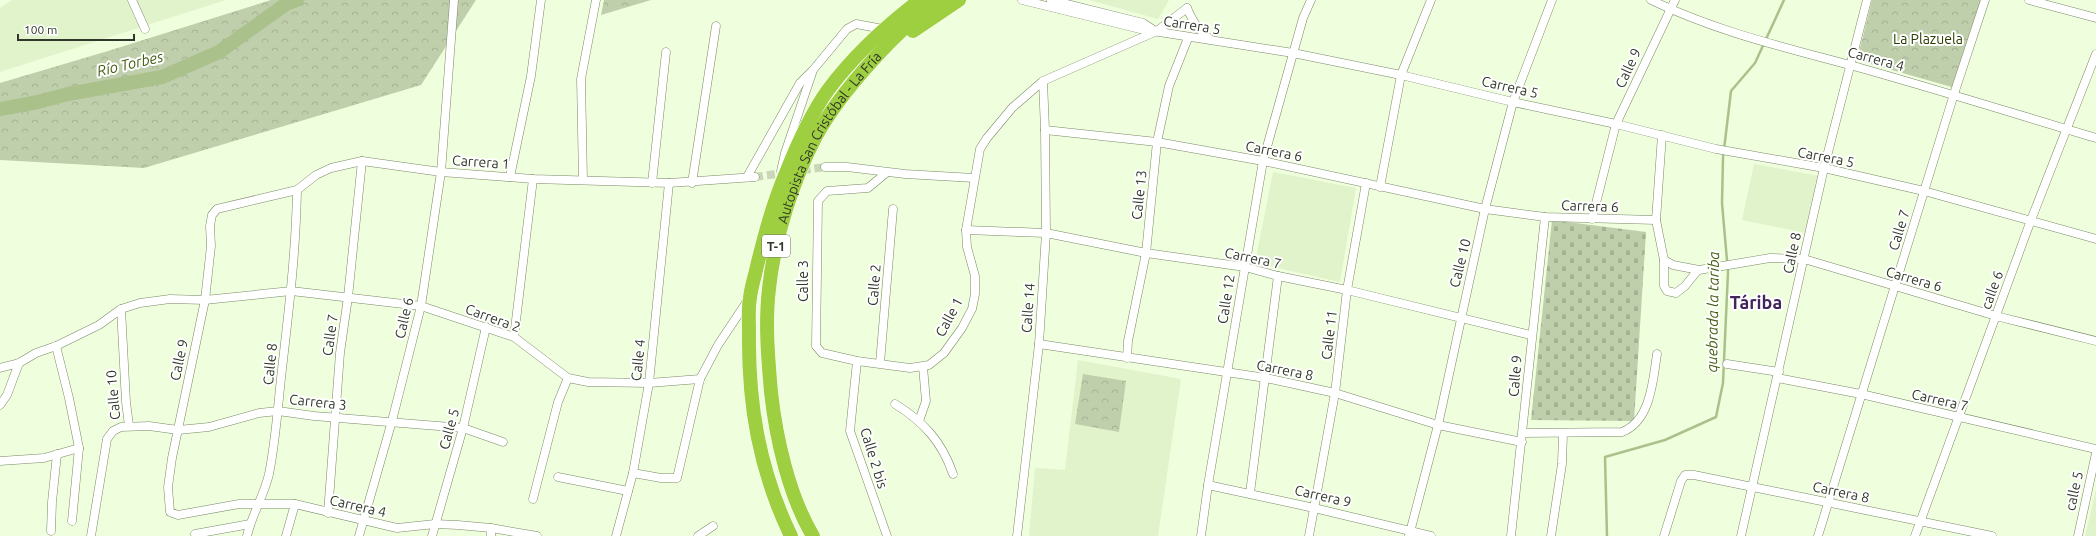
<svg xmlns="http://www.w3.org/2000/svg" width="2096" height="536" font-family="Ubuntu,sans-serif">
<defs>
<pattern id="forest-crowns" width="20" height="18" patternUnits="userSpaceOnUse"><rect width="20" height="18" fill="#bfcfab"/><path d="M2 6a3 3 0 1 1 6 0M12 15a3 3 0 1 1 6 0" fill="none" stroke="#a5b293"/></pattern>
<pattern id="cemetery-stones" width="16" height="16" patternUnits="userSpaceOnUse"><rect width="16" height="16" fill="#bfcfab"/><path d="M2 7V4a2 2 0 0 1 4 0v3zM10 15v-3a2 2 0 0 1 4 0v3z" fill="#a5b293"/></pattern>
</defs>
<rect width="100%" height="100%" fill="#effedc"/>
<g fill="#e1f3ca">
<path d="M 12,0 L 226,0 L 0,72 L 0,8 Z"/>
<path d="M 1089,0 L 1169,0 L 1158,19 Z"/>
<path d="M 1754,164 L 1819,176 L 1806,233 L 1742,220 Z"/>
<path d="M 1273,172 L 1356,188 L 1340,282 L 1255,263 Z"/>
<path d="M 1078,360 L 1181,379 L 1158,536 L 1029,536 L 1035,468 L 1065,470 Z"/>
<path d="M 2096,490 L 2096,536 L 2085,536 Z"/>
</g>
<g fill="url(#forest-crowns)">
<path d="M 271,0 L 476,0 L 421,85 L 144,168 L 0,160 L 0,83 L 108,51 Z"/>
<path d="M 604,0 L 651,0 L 601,15 Z"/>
<path d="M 1872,0 L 1982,0 L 1955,88 L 1857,60 Z"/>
<path d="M 1083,374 L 1126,381 L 1119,432 L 1075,424 Z"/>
</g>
<path fill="url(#cemetery-stones)" d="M 1552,220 L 1646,232 L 1634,421 L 1531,420 Z"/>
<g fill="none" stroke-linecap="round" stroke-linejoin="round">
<path stroke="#abc18c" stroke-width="2.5" d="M 1607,536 L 1605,457 L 1665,440 L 1716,417 L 1723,383 L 1728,272 L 1722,203 L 1723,158 L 1731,91 L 1755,63 L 1784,0"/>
<path stroke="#abc18c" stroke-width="14" d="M 0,109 L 38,102 L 68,94 L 162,77 L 219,52 L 286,4 L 297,0"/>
<path stroke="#c9d6b8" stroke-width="8" stroke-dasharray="8 4" stroke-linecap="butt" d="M 755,177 L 825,167"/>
<g stroke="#7b8869" stroke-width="9">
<g id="street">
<path d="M 132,0 L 145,29"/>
<path d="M 1022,0 L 1140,29 L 1293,53 L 1401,75 L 1513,102 L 1616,124 L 1716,149 L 1824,168 L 1924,191 L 2096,239"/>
<path d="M 1051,0 L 1143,23 L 1154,30"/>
<path d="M 1651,0 C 1719,33 1792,49 1864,69 C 1942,91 2019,115 2096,138"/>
<path d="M 2029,0 L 2096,18"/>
<path d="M 1187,8 C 1193,22 1199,31 1211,40"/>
<path d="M 1045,130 L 1157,142 L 1263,161 L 1485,209 L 1545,217 L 1656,220"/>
<path d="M 1662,135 L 1656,220 L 1664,260 L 1673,265 L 1699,270 L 1770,258 L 1804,259 L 1996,316 L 2096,341"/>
<path d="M 825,167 L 847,167 L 905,174 L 974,178"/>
<path d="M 781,171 L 785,153 L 813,70 L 847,29 L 856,24 L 883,29"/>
<path d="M 886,173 L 868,188 L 827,191 L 818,201 L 816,346 L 822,353 L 857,361 L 910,368 L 929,365 L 944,353 L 962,328 L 972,309 L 975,294 L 975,276 L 967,247 L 966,230 L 980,149 L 987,138 L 1012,108 L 1043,81 L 1157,31 L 1187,8"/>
<path d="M 510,177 L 531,76 L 541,0"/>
<path d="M 747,177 L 800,83 L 812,71"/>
<path d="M 583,180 L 581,79 L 596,0"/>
<path d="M 652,183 L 666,52"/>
<path d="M 692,183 L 716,26"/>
<path d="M 1380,187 L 1401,75 L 1431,0"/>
<path d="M 1592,219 L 1616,124 L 1675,0"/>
<path d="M 966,230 L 1046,233 L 1146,253 L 1245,267 L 1278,276 L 1347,290 L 1531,335"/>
<path d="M 1664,260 L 1664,286 L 1667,291 L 1676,293 L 1685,286 L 1698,270"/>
<path d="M 121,309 L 126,402 L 129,426"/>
<path d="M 514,337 L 533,179"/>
<path d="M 1039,344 L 1266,378 L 1335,393 L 1438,425 L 1522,442"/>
<path d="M 1127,358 L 1128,341 L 1146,253 L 1157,142 L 1169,86 L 1188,38"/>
<path d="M 857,361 L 850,431 L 887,536"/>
<path d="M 880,363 L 893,209"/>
<path d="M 1727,364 L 1779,372"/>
<path d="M 0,368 L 19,363 L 36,353 L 56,346 L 99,325 L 121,309 L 140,303 L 170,299 L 205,300 L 291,291 L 421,306 L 514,337 L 568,378 L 588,382 L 649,383 L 700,379"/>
<path d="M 1777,378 L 1861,394 L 2096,449"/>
<path d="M 895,404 C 924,422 942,442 953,474"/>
<path d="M 0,405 L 7,395 L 19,363"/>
<path d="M 919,421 L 926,401 L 923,367"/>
<path d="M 1523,433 L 1622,432 C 1651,421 1653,380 1657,354"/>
<path d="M 0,461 L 44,458 L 79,448 L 69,398 L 56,346"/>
<path d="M 633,473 L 661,478 L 677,478 L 700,379 L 718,345 L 748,300"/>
<path d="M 558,477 L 628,491"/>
<path d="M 1208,485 L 1314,508 L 1431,536"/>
<path d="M 1250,493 L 1278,276"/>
<path d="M 533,499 L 558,402 L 568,378"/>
<path d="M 328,513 L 340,353 L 348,297 L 362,161"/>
<path d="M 72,521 L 79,448"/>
<path d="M 51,531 L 52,502 L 57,454"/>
<path d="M 195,534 L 250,524"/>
<path d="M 91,536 L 107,439 L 113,431 L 121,427 L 149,426 L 178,430 L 209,427 L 259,413 L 278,411 L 314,416 L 463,428 L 503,442"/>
<path d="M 247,536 C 252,514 264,496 269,474 C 276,439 278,404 282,369 C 289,309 296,250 297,190"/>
<path d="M 286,536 L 295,504"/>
<path d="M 359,536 L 392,421 L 421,306 L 441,172 L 454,0"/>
<path d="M 432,536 L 463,428 L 486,327"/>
<path d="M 491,536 L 491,528"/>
<path d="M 537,536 L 491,528 L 458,525 L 435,524 L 397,528 L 295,504 L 239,504 L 178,515 L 170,512 L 168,487 L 172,458 L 205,300 L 211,246 L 210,226 L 212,215 L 217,209 L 297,190 L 316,175 L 331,168 L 362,161 L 441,172 L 533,179 L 669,183 L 755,177"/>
<path d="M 616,536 L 633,473 L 649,383 L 669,183"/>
<path d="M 698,536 L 713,526"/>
<path d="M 1017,536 L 1039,344 L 1046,233 L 1045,130 L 1043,81"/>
<path d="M 1201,536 L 1208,485 L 1263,161 L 1303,18 L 1311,0"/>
<path d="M 1309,536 L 1335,393 L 1347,290 L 1366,183"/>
<path d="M 1409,536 L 1438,425 L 1485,209 L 1513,102 L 1552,0"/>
<path d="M 1511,536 L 1545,217"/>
<path d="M 1551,536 L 1562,464 L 1563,433"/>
<path d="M 1664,536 L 1681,481 L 1685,475 L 1694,475 L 1992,536"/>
<path d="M 1741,536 L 1824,168 L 1867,0"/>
<path d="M 1818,536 L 1954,94 L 1985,0"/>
<path d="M 1915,536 L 2031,220 L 2096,54"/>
<path d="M 2078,536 L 2096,453"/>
</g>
</g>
<g stroke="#fff" stroke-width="15">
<g id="highway">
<path d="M 913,31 L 959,0"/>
<path d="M 791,536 C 759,470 748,404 749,331 C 749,320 748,309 750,298 C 751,287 755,276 757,266 C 765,234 773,203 786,173 C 797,145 810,115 828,90 C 854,55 886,26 920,0"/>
<path id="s1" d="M 813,536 C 789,496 776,438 771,392 C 768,358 765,322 769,289 C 774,239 793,180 816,136 C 841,91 897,29 939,0"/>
</g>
</g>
<use href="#street" stroke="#fff" stroke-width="8"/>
<use href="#highway" stroke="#9ecf40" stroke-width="14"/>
</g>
<g text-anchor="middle" stroke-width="4" stroke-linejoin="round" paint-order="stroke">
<rect fill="#fff" stroke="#6f736a" stroke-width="1" x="762" y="235" width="28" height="22" rx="3"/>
<g font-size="13" font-weight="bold" fill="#31372a">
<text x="776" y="251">T-1</text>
</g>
<g font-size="14" fill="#31372a" stroke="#fff">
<text transform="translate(1192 25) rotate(9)" y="5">Carrera 5</text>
<text transform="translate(1876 59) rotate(15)" y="5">Carrera 4</text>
<text transform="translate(1628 68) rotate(-65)" y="5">Calle 9</text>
<text transform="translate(1510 87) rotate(13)" y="5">Carrera 5</text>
<text dy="5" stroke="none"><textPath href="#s1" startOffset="420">Autopista San Cristóbal - La Fría</textPath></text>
<text transform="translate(1274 151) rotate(11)" y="5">Carrera 6</text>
<text transform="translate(1826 157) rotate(11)" y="5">Carrera 5</text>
<text transform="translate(481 162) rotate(4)" y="5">Carrera 1</text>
<text transform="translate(1139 195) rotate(-84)" y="5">Calle 13</text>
<text transform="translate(1590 206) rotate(2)" y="5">Carrera 6</text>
<text transform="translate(1899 230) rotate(-73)" y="5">Calle 7</text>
<text transform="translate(1792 253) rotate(-78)" y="5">Calle 8</text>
<text transform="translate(1253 258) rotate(12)" y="5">Carrera 7</text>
<text transform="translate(1460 263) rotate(-76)" y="5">Calle 10</text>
<text transform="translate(1914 279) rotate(16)" y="5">Carrera 6</text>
<text transform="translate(803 281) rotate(-90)" y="5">Calle 3</text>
<text transform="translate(874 285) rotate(-85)" y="5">Calle 2</text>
<text transform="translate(1992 290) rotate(-70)" y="5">calle 6</text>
<text transform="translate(1226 299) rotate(-81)" y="5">Calle 12</text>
<text transform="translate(1028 308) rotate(-86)" y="5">Calle 14</text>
<text transform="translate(949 317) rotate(-62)" y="5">Calle 1</text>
<text transform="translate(404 318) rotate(-77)" y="5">Calle 6</text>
<text transform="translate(493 318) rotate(20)" y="5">Carrera 2</text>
<text transform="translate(330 335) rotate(-82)" y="5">Calle 7</text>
<text transform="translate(1329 335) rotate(-83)" y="5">Calle 11</text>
<text transform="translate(179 360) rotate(-78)" y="5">Calle 9</text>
<text transform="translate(638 360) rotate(-84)" y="5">Calle 4</text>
<text transform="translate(270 364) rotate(-84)" y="5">Calle 8</text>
<text transform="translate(1285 370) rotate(11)" y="5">Carrera 8</text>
<text transform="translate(1515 376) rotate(-85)" y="5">Calle 9</text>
<text transform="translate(113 395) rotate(-95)" y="5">Calle 10</text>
<text transform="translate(1940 400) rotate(13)" y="5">Carrera 7</text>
<text transform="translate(318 402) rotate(6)" y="5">Carrera 3</text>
<text transform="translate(449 429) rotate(-75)" y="5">Calle 5</text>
<text transform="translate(874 458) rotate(73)" y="5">Calle 2 bis</text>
<text transform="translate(2074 491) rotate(-78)" y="5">calle 5</text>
<text transform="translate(1841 492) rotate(12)" y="5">Carrera 8</text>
<text transform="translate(1323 496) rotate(13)" y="5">Carrera 9</text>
<text transform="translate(358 506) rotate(13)" y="5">Carrera 4</text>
</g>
<g font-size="14" fill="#293c00" stroke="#fff">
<text x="1928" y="44">La Plazuela</text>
</g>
<g font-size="15" font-style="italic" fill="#455f11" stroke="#fff">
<text transform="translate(130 64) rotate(-13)" y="5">Río Torbes</text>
<text transform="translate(1713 312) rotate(-89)" y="5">quebrada la tariba</text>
</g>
<g font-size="18" font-weight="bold" fill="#43255e" stroke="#fff">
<text x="1756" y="309">Táriba</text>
</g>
</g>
<path d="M18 34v6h116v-6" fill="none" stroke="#31372a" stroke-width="2"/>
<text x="24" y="34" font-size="12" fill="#31372a" stroke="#ffffff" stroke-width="3" paint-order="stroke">100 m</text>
</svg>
